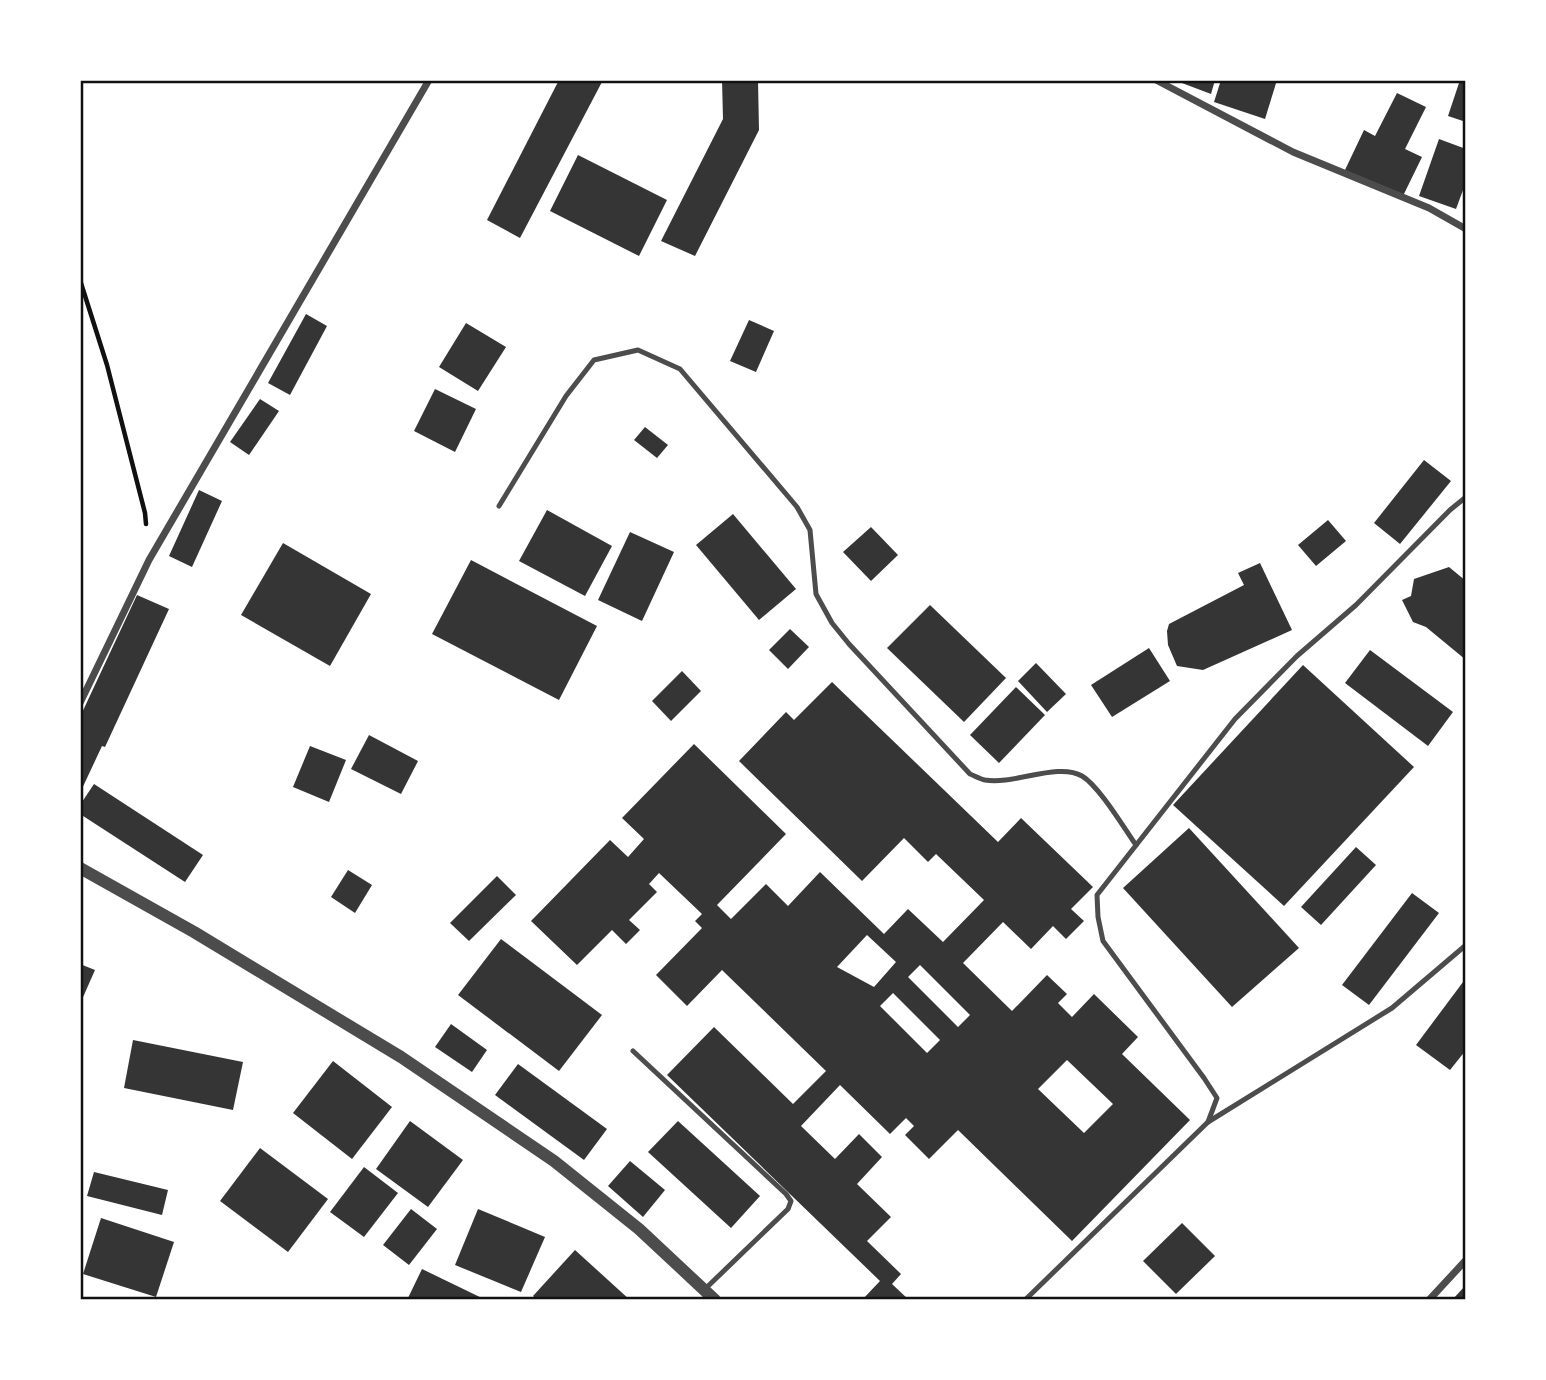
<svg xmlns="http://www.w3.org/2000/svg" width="1546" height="1380" font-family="Poppins,sans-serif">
<rect width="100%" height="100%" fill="#fff"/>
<g fill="#353535" fill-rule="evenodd">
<path d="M 559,80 L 603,80 L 520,238 L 487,220 Z"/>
<path d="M 722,80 L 758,80 L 759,130 L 695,256 L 661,241 L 723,119 Z"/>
<path d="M 1174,80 L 1215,80 L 1211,94 Z"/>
<path d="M 1221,80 L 1277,80 L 1265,119 L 1214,102 Z"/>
<path d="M 1460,80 L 1466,80 L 1466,122 L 1448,116 Z"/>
<path d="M 1397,93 L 1426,107 L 1405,149 L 1422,157 L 1402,198 L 1345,170 L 1364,130 L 1375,136 Z"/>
<path d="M 1439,139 L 1466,149 L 1466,182 L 1456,209 L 1419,196 Z"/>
<path d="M 578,155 L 667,200 L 639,256 L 550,211 Z"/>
<path d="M 306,314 L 327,326 L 290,395 L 268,383 Z"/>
<path d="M 749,320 L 774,331 L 756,372 L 730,361 Z"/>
<path d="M 466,323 L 506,347 L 478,391 L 439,367 Z"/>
<path d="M 435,389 L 476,409 L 455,452 L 414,431 Z"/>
<path d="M 260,399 L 279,411 L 249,455 L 230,442 Z"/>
<path d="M 645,427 L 668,445 L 657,458 L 634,440 Z"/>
<path d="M 1424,460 L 1451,481 L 1400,544 L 1374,523 Z"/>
<path d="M 199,490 L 222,501 L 192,567 L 169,556 Z"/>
<path d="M 547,510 L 612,546 L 585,596 L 519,561 Z"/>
<path d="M 733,514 L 796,589 L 759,620 L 696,545 Z"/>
<path d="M 1328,520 L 1346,541 L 1316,566 L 1298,545 Z"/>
<path d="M 871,527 L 898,555 L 871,581 L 843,552 Z"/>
<path d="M 630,532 L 674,552 L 642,621 L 598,600 Z"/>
<path d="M 283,543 L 371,594 L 330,666 L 241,615 Z"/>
<path d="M 471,560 L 597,626 L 559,700 L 432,634 Z"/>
<path d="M 1260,563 L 1292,630 L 1203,670 L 1177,666 L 1168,645 L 1167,631 L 1169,624 L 1244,585 L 1238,573 Z"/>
<path d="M 1449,567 L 1466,581 L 1466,660 L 1426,627 L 1413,622 L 1402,600 L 1411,596 L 1414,579 Z"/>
<path d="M 137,595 L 169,609 L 105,747 L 102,746 L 80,793 L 80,717 Z"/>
<path d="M 930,605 L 1006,678 L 964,722 L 887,648 Z"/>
<path d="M 790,629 L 809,647 L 788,669 L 769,650 Z"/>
<path d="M 1149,648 L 1170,681 L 1112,717 L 1091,685 Z"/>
<path d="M 1370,650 L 1453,712 L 1428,746 L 1345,683 Z"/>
<path d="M 1036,663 L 1066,694 L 1047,712 L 1018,681 Z"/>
<path d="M 1303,665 L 1414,767 L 1284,906 L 1173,805 Z"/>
<path d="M 682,671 L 701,691 L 671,721 L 652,701 Z"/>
<path d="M 832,682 L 998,842 L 1021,818 L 1093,887 L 1071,909 L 1084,921 L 1066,939 L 1053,926 L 1031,949 L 1003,922 L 963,963 L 1012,1011 L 1047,975 L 1067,994 L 1058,1003 L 1072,1017 L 1094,994 L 1138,1037 L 1122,1054 L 1190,1120 L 1072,1241 L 958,1130 L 929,1159 L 905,1135 L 914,1126 L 906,1118 L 890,1134 L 840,1085 L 801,1126 L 835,1159 L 859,1134 L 882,1157 L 857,1184 L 891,1217 L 867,1241 L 901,1274 L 892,1284 L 909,1300 L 862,1300 L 880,1281 L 667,1075 L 714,1027 L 793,1104 L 826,1071 L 722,970 L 687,1006 L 656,975 L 702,928 L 695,921 L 702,914 L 659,873 L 649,884 L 657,892 L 629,920 L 640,930 L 626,944 L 612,930 L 577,965 L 531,921 L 610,840 L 628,857 L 644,839 L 622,818 L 694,744 L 786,834 L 717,905 L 731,919 L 766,884 L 788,906 L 820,872 L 884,934 L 908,909 L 943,942 L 984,900 L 936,854 L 928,862 L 904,838 L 862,881 L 739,761 L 786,712 L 794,720 ZM 867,935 L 896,962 L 874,987 L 837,967 ZM 920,965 L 970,1015 L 958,1027 L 908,977 ZM 893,993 L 940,1040 L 927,1053 L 880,1006 ZM 1067,1060 L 1113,1104 L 1084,1133 L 1038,1089 Z"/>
<path d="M 1016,687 L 1045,715 L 999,763 L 970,735 Z"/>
<path d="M 369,735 L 418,761 L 401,794 L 351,769 Z"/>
<path d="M 310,746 L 346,760 L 329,802 L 293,787 Z"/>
<path d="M 94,784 L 203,855 L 185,882 L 80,814 L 80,805 Z"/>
<path d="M 1189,828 L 1299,948 L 1232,1007 L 1123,888 Z"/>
<path d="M 1356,847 L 1376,865 L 1321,925 L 1301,907 Z"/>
<path d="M 348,870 L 372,885 L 355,913 L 331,897 Z"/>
<path d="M 497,876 L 516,895 L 469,941 L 450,923 Z"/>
<path d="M 1412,893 L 1439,913 L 1369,1005 L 1342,985 Z"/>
<path d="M 501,939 L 602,1015 L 559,1071 L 458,995 Z"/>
<path d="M 80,964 L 95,970 L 80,1004 Z"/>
<path d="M 1466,978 L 1466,1050 L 1450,1070 L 1416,1045 Z"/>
<path d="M 451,1024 L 487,1050 L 472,1072 L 435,1047 Z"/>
<path d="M 133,1040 L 243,1062 L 233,1110 L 124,1088 Z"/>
<path d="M 333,1061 L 392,1107 L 352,1159 L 293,1113 Z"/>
<path d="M 518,1064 L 607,1129 L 584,1160 L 495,1095 Z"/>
<path d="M 410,1121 L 463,1160 L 428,1207 L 376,1169 Z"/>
<path d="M 678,1121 L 760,1196 L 731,1228 L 648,1152 Z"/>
<path d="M 260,1148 L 328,1199 L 288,1252 L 220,1201 Z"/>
<path d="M 630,1161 L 665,1190 L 643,1217 L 608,1186 Z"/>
<path d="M 364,1167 L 398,1193 L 364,1237 L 330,1212 Z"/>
<path d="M 94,1172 L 168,1190 L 162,1215 L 87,1196 Z"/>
<path d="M 411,1209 L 437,1229 L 409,1265 L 383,1245 Z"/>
<path d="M 478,1209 L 545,1237 L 521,1292 L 455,1265 Z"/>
<path d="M 101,1218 L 174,1242 L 156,1297 L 83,1274 Z"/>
<path d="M 1182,1223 L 1215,1256 L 1176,1294 L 1143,1261 Z"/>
<path d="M 575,1250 L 630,1300 L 537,1300 L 533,1296 Z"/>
<path d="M 422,1269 L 486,1300 L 407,1300 Z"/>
<path d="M 1466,1285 L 1466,1300 L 1452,1300 Z"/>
</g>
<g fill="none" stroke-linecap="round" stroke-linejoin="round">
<path stroke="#111" stroke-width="4.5" d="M 80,280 L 107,365 L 145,513 L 146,524"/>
<g stroke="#4c4c4c" stroke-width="5">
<path d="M 499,506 L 566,396 L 594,360 L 638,350 L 680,369 L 797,507 L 810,530 L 816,594 L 832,623 L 849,644 L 970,774 C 975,776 980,779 985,780 C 1014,785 1058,762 1082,776 C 1099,786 1124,828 1136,845"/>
<path d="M 633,1051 L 786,1194 L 791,1201 L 788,1209 L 704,1290"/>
<path d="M 1208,1122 L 1217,1098 L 1204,1078 L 1103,941 L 1098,917 L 1097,895 L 1235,719 L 1297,656 L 1356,605 L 1450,510 L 1466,497"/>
<path d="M 1025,1300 L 1208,1122 L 1392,1008 L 1466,945"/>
</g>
<g stroke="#4c4c4c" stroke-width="7">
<path d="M 1156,80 L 1293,152 L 1429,208 L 1466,229"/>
<path d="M 80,703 L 149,560 L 429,80"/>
<path d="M 1429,1300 L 1466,1260"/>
</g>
<path stroke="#4c4c4c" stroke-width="12" d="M 80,868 L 194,932 L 401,1057 L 554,1161 L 639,1229 L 715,1300"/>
</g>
<rect width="1546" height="1380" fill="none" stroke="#ffffff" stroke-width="164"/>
<rect x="82" y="82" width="1382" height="1216" fill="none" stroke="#111" stroke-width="2.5"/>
</svg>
